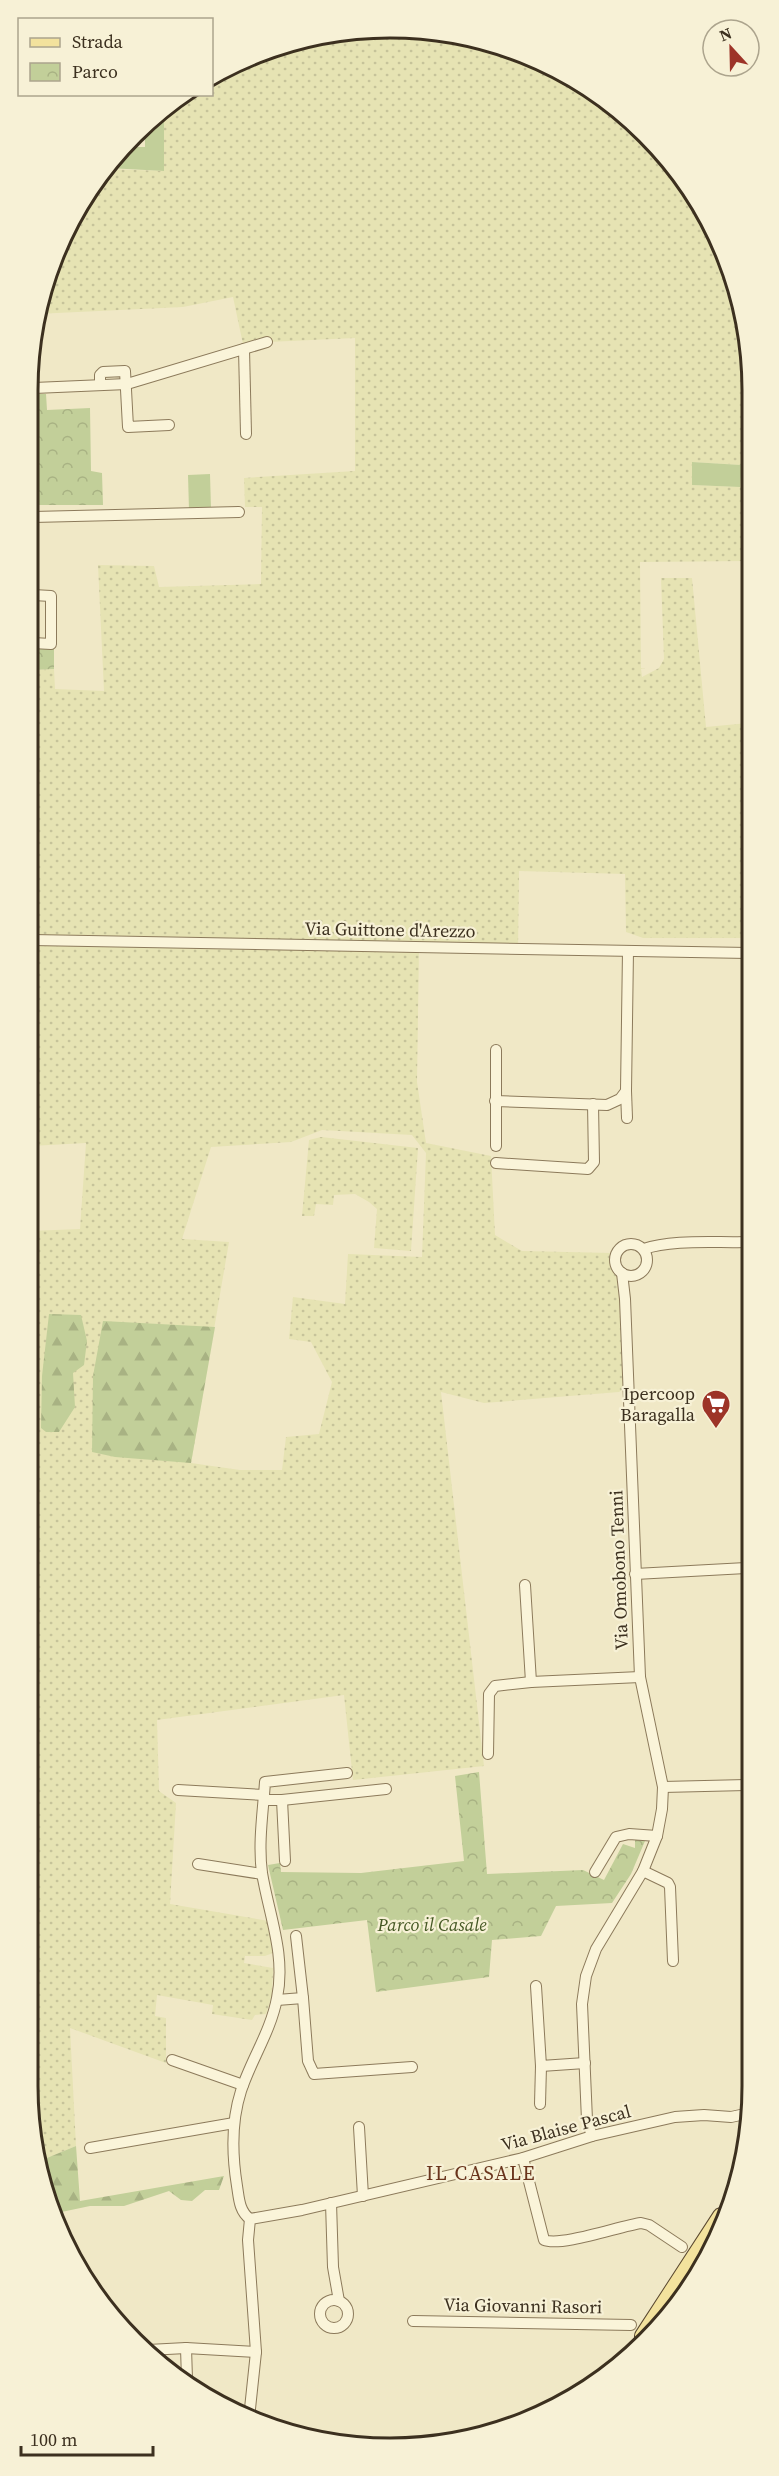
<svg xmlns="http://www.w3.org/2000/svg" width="779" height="2476" font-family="'Source Serif 4',serif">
<defs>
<pattern id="farmland-dots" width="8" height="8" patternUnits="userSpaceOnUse" patternTransform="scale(1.5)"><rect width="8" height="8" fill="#e6e3b3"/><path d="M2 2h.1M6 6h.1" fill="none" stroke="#c6c39a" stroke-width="1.8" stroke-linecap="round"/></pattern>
<pattern id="forest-firs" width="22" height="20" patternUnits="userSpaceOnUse" patternTransform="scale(1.5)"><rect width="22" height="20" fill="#c2cf99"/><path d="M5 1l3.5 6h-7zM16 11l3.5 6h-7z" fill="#a8b283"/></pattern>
<pattern id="park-crowns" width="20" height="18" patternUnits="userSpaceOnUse" patternTransform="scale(1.5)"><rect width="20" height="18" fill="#c2cf99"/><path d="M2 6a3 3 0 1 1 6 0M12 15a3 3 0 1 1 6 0" fill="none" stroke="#a8b283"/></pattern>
</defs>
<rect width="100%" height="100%" fill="#f0e8c6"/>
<g fill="url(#farmland-dots)" fill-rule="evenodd">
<path d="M 319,34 L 461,34 L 571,76 L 662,150 L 715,229 L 749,342 L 749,471 L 741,471 L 741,465 L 693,462 L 692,485 L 740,487 L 741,476 L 749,476 L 748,561 L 640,562 L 641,668 L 645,668 L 641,669 L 642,677 L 659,668 L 664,659 L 661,578 L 692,578 L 706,727 L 748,723 L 748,938 L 643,938 L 626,932 L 625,874 L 519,871 L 518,949 L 419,948 L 417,1082 L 426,1143 L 491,1156 L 495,1235 L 522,1251 L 612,1253 L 613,1269 L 619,1278 L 622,1304 L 623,1389 L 619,1392 L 484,1403 L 441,1392 L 484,1766 L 353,1780 L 344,1695 L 157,1720 L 159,1791 L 176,1803 L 170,1904 L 269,1921 L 273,1953 L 265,1956 L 245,1956 L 244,1963 L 273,1968 L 272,1996 L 266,2014 L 255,2015 L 252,2020 L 212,2014 L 213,2005 L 157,1995 L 155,2016 L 166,2018 L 166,2063 L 70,2028 L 76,2146 L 42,2160 L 27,2086 L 30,1231 L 80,1229 L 86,1143 L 31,1146 L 33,670 L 54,669 L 55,689 L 104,691 L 98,565 L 154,566 L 159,587 L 261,584 L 262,507 L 245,507 L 244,478 L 355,471 L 355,338 L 268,342 L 244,349 L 233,297 L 183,307 L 36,314 L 88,188 L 107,169 L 164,171 L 163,116 L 160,116 L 182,95 L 212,94 L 212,78 ZM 322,1130 L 412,1135 L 426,1153 L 422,1257 L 348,1254 L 345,1304 L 293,1297 L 289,1339 L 311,1342 L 332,1382 L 319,1434 L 286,1437 L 282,1470 L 240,1470 L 191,1463 L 229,1242 L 182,1239 L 211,1147 L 291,1142 Z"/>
<path d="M 321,1137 L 418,1148 L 411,1251 L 374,1248 L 377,1209 L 369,1202 L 355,1194 L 334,1195 L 333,1205 L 316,1204 L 314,1216 L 302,1216 L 309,1140 Z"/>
</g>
<g fill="#c2cf99">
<path d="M 160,116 L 164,116 L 164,171 L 108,168 L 129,147 L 145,147 L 145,132 Z"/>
<path d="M 692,462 L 741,465 L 741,470 L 749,471 L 749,476 L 741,476 L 740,487 L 692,485 Z"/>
<path d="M 210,474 L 211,509 L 189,510 L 188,475 Z"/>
</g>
<g fill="url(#forest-firs)">
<path d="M 49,1314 L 81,1315 L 87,1341 L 84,1365 L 73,1373 L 75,1407 L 59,1432 L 46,1432 L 41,1428 L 42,1376 Z"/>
<path d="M 103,1321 L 215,1327 L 191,1463 L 115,1457 L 92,1452 L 93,1376 Z"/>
<path d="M 76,2146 L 80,2201 L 224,2176 L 219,2190 L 205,2190 L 192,2201 L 181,2200 L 169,2191 L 124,2206 L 90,2206 L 52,2214 L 42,2160 Z"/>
</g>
<g fill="url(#park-crowns)">
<path d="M 38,394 L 46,394 L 47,410 L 90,408 L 91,471 L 102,473 L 103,505 L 38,505 Z"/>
<path d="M 33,647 L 54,647 L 54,669 L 33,670 Z"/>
<path d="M 479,1772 L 487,1874 L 583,1870 L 604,1880 L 623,1844 L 635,1848 L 635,1838 L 645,1841 L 631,1874 L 612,1903 L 556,1906 L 541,1936 L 492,1940 L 489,1977 L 376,1992 L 367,1920 L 283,1930 L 268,1865 L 280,1863 L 281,1872 L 361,1873 L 464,1861 L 455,1776 Z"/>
</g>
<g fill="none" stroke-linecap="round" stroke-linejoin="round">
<g stroke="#8c7a5b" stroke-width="12">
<g id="street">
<path d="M 244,349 L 246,434"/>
<path d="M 100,385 L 100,375 L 103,372 L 125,371 L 128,427 L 169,425"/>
<path d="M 34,388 L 127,384 L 267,342"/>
<path d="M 33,517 L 239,512"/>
<path d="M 33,643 L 51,644 L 51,596 L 33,595"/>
<path d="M 32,940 L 748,953"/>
<path d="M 626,1091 L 627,1118"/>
<path d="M 495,1101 L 607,1105 L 620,1099 L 626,1091 L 628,951"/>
<path d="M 496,1146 L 496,1050"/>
<path d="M 496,1163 L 588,1169 L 594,1162 L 593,1104"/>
<circle cx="631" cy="1260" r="16"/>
<path d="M 644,1249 C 671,1239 716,1243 747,1242"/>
<path d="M 635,1574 L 746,1568"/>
<path d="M 525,1585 L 531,1682"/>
<path d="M 488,1754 L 489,1694 L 495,1686 L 531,1682 L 640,1677"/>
<path d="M 663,1787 L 746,1785"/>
<path d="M 178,1790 L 264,1795"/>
<path d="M 264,1800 L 282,1800 L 386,1789"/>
<path d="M 282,1800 L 285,1861"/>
<path d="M 198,1864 L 262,1874"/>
<path d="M 643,1871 L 668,1883 L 670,1887 L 673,1961"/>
<path d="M 595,1872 L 616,1837 L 629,1834 L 657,1836"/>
<path d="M 536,1986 L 541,2066 L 585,2063"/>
<path d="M 303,1998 L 308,2061 L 314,2074 L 412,2067"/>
<path d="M 277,2000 L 303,1998 L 296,1936"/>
<path d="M 172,2060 L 243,2085"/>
<path d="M 540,2104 L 541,2066"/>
<path d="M 359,2127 L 363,2196"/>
<path d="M 592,2136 L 587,2120 L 582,2004 L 586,1976 L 596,1949 L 643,1871 L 657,1836 L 662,1809 L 663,1787 L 640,1677 L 625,1299 L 622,1273"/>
<path d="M 90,2148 L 234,2123"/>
<path d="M 523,2158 L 544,2240 C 561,2247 620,2226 641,2223 L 649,2225 L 682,2247"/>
<path d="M 331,2203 L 333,2267 L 339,2301"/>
<path d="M 250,2219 C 239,2211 239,2198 237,2186 C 232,2155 231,2122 241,2091 C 251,2060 271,2031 277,1998 C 286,1955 269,1915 262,1873 C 258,1843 263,1812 265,1782 L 347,1773"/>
<path d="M 250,2219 L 302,2210 L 523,2158 L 592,2136 L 675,2117 L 704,2115 L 731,2117 L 745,2114"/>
<circle cx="334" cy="2314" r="14"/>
<path d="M 413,2321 L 631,2325"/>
<path d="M 186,2348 L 187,2379"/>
<path d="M 148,2350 L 186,2348 L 256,2352"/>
<path d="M 249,2418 L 256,2352 L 248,2240 L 250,2219"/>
</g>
</g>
<g stroke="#5a482f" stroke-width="18">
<path id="primary" d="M 643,2336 L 721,2216"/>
</g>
<use href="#street" stroke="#faf4d9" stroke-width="10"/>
<use href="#primary" stroke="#f3e29d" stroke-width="16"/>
</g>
<defs>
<g id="supermarket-pin" transform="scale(1.5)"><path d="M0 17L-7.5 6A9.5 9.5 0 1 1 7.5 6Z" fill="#9d3428" stroke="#f7f1d6"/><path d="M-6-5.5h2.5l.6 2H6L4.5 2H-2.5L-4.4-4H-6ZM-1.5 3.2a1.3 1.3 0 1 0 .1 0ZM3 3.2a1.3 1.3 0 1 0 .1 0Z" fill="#fff"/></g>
</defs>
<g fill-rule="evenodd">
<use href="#supermarket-pin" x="716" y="1404"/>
</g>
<g text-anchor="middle" stroke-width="4.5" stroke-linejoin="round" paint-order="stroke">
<g font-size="18" fill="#3c301f" stroke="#f7f1d6">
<text transform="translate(390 930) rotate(1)" y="6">Via Guittone d'Arezzo</text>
<text transform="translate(619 1570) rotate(-92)" y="6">Via Omobono Tenni</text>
<text transform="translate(566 2128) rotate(-15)" y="6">Via Blaise Pascal</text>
<text transform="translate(523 2306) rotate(1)" y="6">Via Giovanni Rasori</text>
</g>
<g font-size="18" fill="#3c301f" stroke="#f7f1d6" text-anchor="end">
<text x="695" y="1400">Ipercoop<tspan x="695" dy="21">Baragalla</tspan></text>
</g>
<g font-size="18" font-style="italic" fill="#465925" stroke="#f7f1d6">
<text x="432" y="1931">Parco il Casale</text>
</g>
<g font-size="20" letter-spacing="1.5" fill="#6a351d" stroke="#f7f1d6">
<text x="481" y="2180">IL CASALE</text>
</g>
</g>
<path d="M0 0H779V2476H0ZM390 38H390A352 352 0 0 1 742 390V2086A352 352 0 0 1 390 2438H390A352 352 0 0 1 38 2086V390A352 352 0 0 1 390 38Z" fill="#f7f1d6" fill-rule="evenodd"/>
<path fill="none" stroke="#3c301f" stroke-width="3" d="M390 38H390A352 352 0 0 1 742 390V2086A352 352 0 0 1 390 2438H390A352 352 0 0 1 38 2086V390A352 352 0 0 1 390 38Z"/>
<rect x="18" y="18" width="195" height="78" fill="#f7f1d6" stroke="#aca48d" stroke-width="1.5"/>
<rect x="30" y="38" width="30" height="9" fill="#f3e29d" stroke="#aca48d" stroke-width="1.5"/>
<text x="72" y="48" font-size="18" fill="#3c301f">Strada</text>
<rect x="30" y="63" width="30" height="18" fill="url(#park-crowns)" stroke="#aca48d" stroke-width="1.5"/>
<text x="72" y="78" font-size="18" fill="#3c301f">Parco</text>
<g transform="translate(731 48) rotate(338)"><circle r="28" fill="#f7f1d6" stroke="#aca48d" stroke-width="1.5"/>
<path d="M0-4.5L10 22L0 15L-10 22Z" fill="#9d3428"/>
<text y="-9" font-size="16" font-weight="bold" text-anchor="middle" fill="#3c301f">N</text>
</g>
<path d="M21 2446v9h132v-9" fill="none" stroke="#3c301f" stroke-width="3"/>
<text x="30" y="2446" font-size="18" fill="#3c301f" stroke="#f7f1d6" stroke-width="4.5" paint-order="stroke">100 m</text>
</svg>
